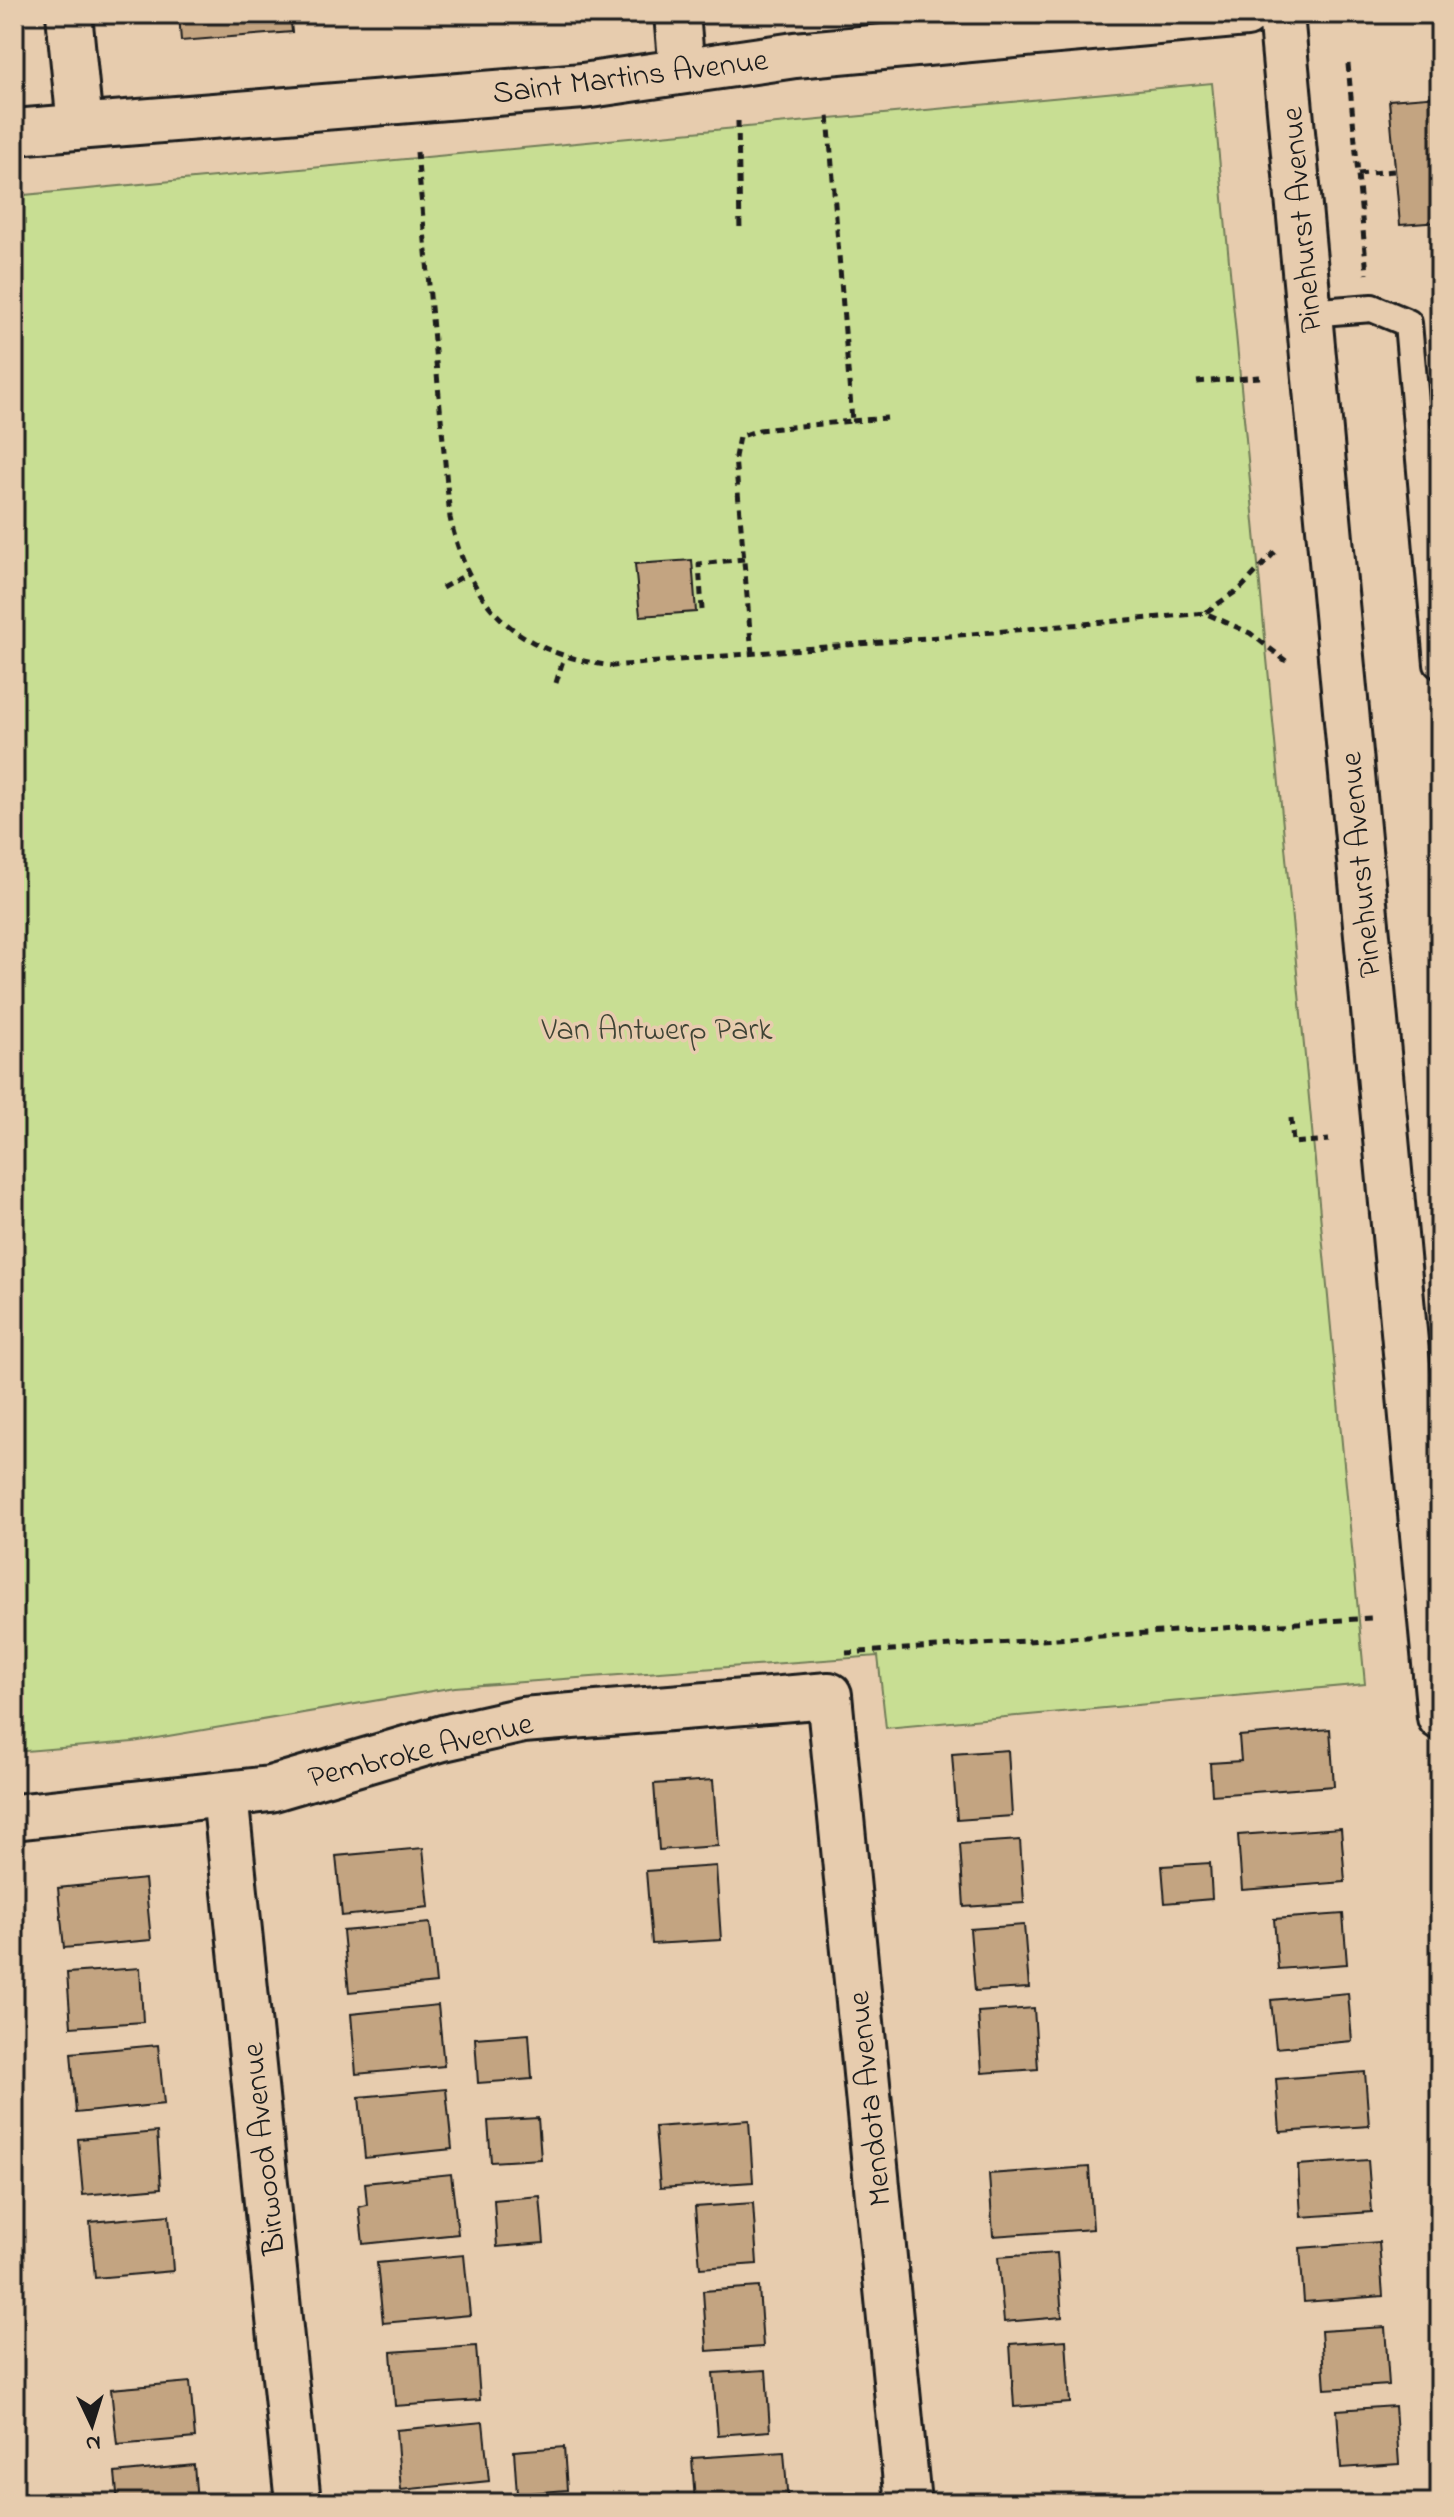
<svg xmlns="http://www.w3.org/2000/svg" width="1454" height="2517" font-family="'Indie Flower',sans-serif">
<rect width="100%" height="100%" fill="#e7ccae"/>
<filter id="ink" filterUnits="userSpaceOnUse"><feTurbulence type="fractalNoise" baseFrequency=".0125" numOctaves="2"/><feDisplacementMap in="SourceGraphic" scale="16" xChannelSelector="R" yChannelSelector="G"/><feConvolveMatrix kernelMatrix="1 2 1 2 8 2 1 2 1" color-interpolation-filters="sRGB"/></filter>
<g filter="url(#ink)">
<path fill="#c8de93" stroke="#727d58" stroke-width="2" d="M 1212,83 L 1365,1684 L 886,1728 L 878,1656 L 455,1687 L 133,1742 L 14,1752 L 14,196 Z"/>
<g fill="#c3a481" stroke="#1c1c1c" stroke-width="2">
<path d="M 179,14 L 290,14 L 292,32 L 181,41 Z"/>
<path d="M 1440,96 L 1440,222 L 1400,225 L 1389,100 Z"/>
<path d="M 692,560 L 696,612 L 640,616 L 635,564 Z"/>
<path d="M 1330,1729 L 1334,1786 L 1212,1795 L 1210,1763 L 1241,1761 L 1239,1736 Z"/>
<path d="M 1008,1750 L 1012,1816 L 957,1820 L 952,1754 Z"/>
<path d="M 713,1780 L 718,1846 L 659,1850 L 654,1784 Z"/>
<path d="M 1341,1828 L 1345,1882 L 1242,1890 L 1238,1835 Z"/>
<path d="M 1020,1840 L 1024,1903 L 964,1907 L 960,1844 Z"/>
<path d="M 423,1848 L 429,1907 L 342,1916 L 336,1856 Z"/>
<path d="M 1210,1863 L 1212,1899 L 1165,1903 L 1162,1866 Z"/>
<path d="M 716,1866 L 721,1940 L 652,1944 L 646,1871 Z"/>
<path d="M 145,1879 L 151,1940 L 64,1948 L 58,1888 Z"/>
<path d="M 1343,1914 L 1347,1964 L 1278,1969 L 1274,1919 Z"/>
<path d="M 430,1923 L 436,1983 L 349,1992 L 343,1931 Z"/>
<path d="M 1024,1925 L 1029,1988 L 975,1991 L 970,1929 Z"/>
<path d="M 140,1968 L 143,2022 L 71,2027 L 67,1973 Z"/>
<path d="M 1348,1993 L 1352,2041 L 1276,2048 L 1271,2000 Z"/>
<path d="M 438,2005 L 444,2066 L 356,2074 L 351,2014 Z"/>
<path d="M 1034,2008 L 1038,2069 L 982,2073 L 978,2012 Z"/>
<path d="M 529,2034 L 532,2079 L 478,2083 L 475,2038 Z"/>
<path d="M 158,2045 L 164,2104 L 76,2113 L 71,2053 Z"/>
<path d="M 1365,2072 L 1369,2126 L 1280,2132 L 1276,2079 Z"/>
<path d="M 446,2089 L 452,2149 L 365,2158 L 359,2097 Z"/>
<path d="M 538,2118 L 541,2159 L 491,2162 L 488,2121 Z"/>
<path d="M 749,2120 L 753,2182 L 660,2188 L 655,2127 Z"/>
<path d="M 157,2132 L 161,2188 L 83,2195 L 78,2139 Z"/>
<path d="M 1368,2160 L 1372,2212 L 1301,2217 L 1298,2165 Z"/>
<path d="M 1089,2167 L 1093,2229 L 993,2236 L 989,2174 Z"/>
<path d="M 451,2174 L 458,2234 L 363,2244 L 359,2207 L 367,2205 L 365,2183 Z"/>
<path d="M 540,2196 L 544,2243 L 497,2247 L 494,2200 Z"/>
<path d="M 753,2203 L 757,2264 L 700,2268 L 695,2207 Z"/>
<path d="M 169,2215 L 173,2271 L 95,2278 L 90,2222 Z"/>
<path d="M 1379,2242 L 1383,2296 L 1304,2302 L 1300,2248 Z"/>
<path d="M 1057,2253 L 1062,2317 L 1004,2322 L 998,2257 Z"/>
<path d="M 464,2255 L 470,2315 L 383,2323 L 377,2263 Z"/>
<path d="M 759,2287 L 763,2347 L 707,2351 L 703,2291 Z"/>
<path d="M 1385,2327 L 1389,2385 L 1325,2389 L 1321,2331 Z"/>
<path d="M 1066,2340 L 1070,2403 L 1014,2407 L 1010,2344 Z"/>
<path d="M 476,2346 L 480,2400 L 395,2406 L 391,2352 Z"/>
<path d="M 766,2370 L 770,2431 L 718,2435 L 713,2373 Z"/>
<path d="M 190,2382 L 195,2438 L 117,2445 L 111,2389 Z"/>
<path d="M 1395,2406 L 1399,2464 L 1341,2468 L 1337,2410 Z"/>
<path d="M 483,2422 L 489,2481 L 401,2490 L 396,2430 Z"/>
<path d="M 564,2447 L 567,2490 L 517,2494 L 514,2451 Z"/>
<path d="M 784,2452 L 788,2503 L 695,2503 L 692,2458 Z"/>
<path d="M 194,2465 L 197,2503 L 118,2503 L 115,2473 Z"/>
</g>
<g fill="none" stroke-linecap="round" stroke-linejoin="round">
<g stroke="#1c1c1c" stroke-width="32">
<path id="lane" d="M 1308,313 L 1372,308 L 1408,323 L 1438,664"/>
</g>
<g stroke="#1c1c1c" stroke-width="50">
<g id="street">
<path d="M 69,14 L 80,126"/>
<path d="M 677,14 L 682,71"/>
<path d="M 1281,14 L 1440,1717"/>
<path d="M 14,132 L 583,86 L 795,55 L 1246,14"/>
<path d="M 225,1795 L 298,2503"/>
<path d="M 14,1817 L 270,1789 L 443,1738 L 523,1720 L 829,1695 L 908,2503"/>
</g>
</g>
<g stroke="#1c1c1c" stroke-width="5" stroke-dasharray="8 6" stroke-linecap="butt">
<path d="M 1348,64 L 1367,274"/>
<path d="M 738,121 L 740,233"/>
<path d="M 417,152 L 450,518 C 471,610 520,654 613,666 L 1205,613 L 1250,633 L 1286,661"/>
<path d="M 1358,174 L 1395,171"/>
<path d="M 1197,382 L 1260,377"/>
<path d="M 852,421 L 887,418"/>
<path d="M 442,588 L 469,573"/>
<path d="M 702,610 L 699,564 L 744,559"/>
<path d="M 1206,612 L 1241,588 L 1276,551"/>
<path d="M 752,654 L 735,457 L 739,437 L 759,430 L 852,421 L 828,115"/>
<path d="M 556,683 L 564,657"/>
<path d="M 1291,1118 L 1293,1143 L 1329,1140"/>
<path d="M 846,1653 L 1372,1618"/>
</g>
<use href="#lane" stroke="#e7ccae" stroke-width="26"/>
<use href="#street" stroke="#e7ccae" stroke-width="44"/>
</g>
</g>
<g text-anchor="middle" stroke-width="7" stroke-linejoin="round" paint-order="stroke">
<g font-size="32" fill="#1c1c1c" stroke="#e7ccae">
<text transform="translate(630 75) rotate(-7)" y="11">Saint Martins Avenue</text>
<text transform="translate(1300 220) rotate(-95)" y="11">Pinehurst Avenue</text>
<text transform="translate(1359 865) rotate(-95)" y="11">Pinehurst Avenue</text>
<text transform="translate(420 1749) rotate(-14)" y="11">Pembroke Avenue</text>
<text transform="translate(868 2099) rotate(-96)" y="11">Mendota Avenue</text>
<text transform="translate(262 2149) rotate(-96)" y="11">Birwood Avenue</text>
</g>
<g font-size="32" fill="#3e4334" stroke="#e7ccae">
<text x="657" y="1039">Van Antwerp Park</text>
</g>
</g>
<rect width="1454" height="2517" fill="none" stroke="#e7ccae" stroke-width="48"/>
<rect x="24" y="24" width="1406" height="2469" fill="none" stroke="#1c1c1c" stroke-width="3" filter="url(#ink)"/>
<g transform="translate(92 2425) rotate(176)" stroke="#e7ccae" stroke-width="6" paint-order="stroke">
<path d="M0-6L14 30L0 20L-14 30Z" fill="#1c1c1c"/>
<text y="-12" font-size="22" font-weight="bold" text-anchor="middle" fill="#1c1c1c">N</text>
</g>
</svg>
